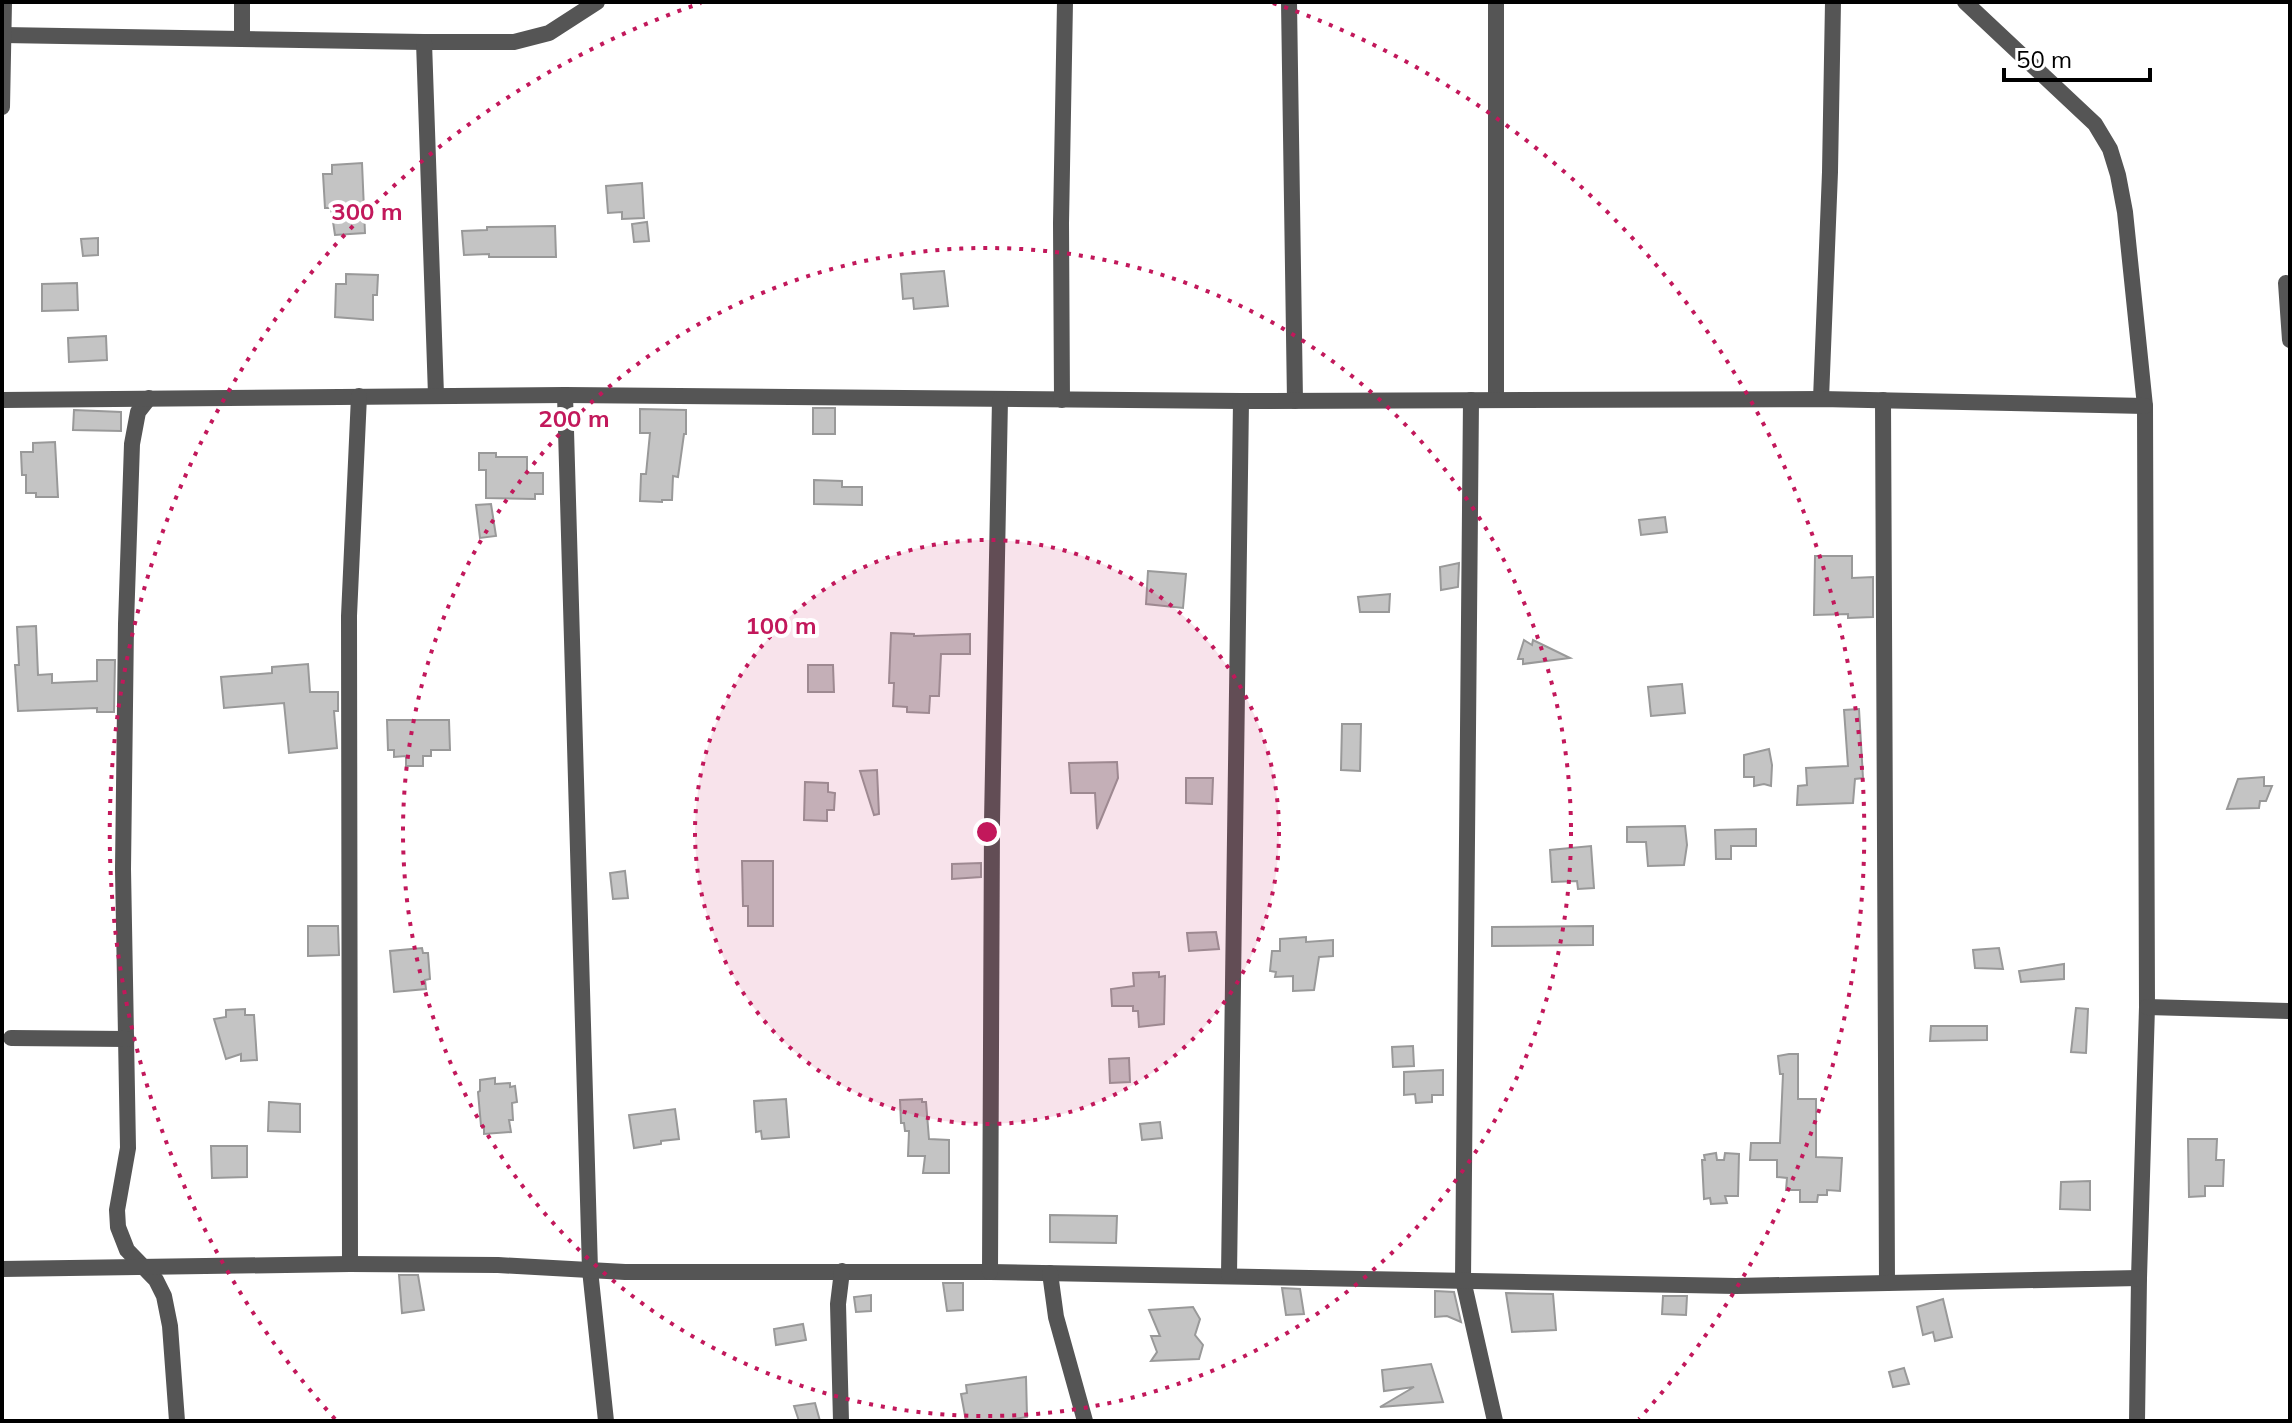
<svg xmlns="http://www.w3.org/2000/svg" width="2292" height="1423" font-family="Mulish,sans-serif">
<rect width="100%" height="100%" fill="#fff"/>
<g fill="#c4c4c4" stroke="#999" stroke-width="2">
<path d="M 362,163 L 365,233 L 335,235 L 331,208 L 325,208 L 323,174 L 332,174 L 332,165 Z"/>
<path d="M 642,183 L 644,218 L 622,219 L 622,212 L 608,213 L 606,186 Z"/>
<path d="M 647,222 L 649,241 L 634,242 L 632,224 Z"/>
<path d="M 555,226 L 556,257 L 489,257 L 489,254 L 464,255 L 462,231 L 487,230 L 487,227 Z"/>
<path d="M 98,238 L 98,255 L 83,256 L 81,239 Z"/>
<path d="M 944,271 L 948,306 L 914,309 L 913,298 L 903,299 L 901,274 Z"/>
<path d="M 346,274 L 378,275 L 377,295 L 373,295 L 373,320 L 335,317 L 336,284 L 346,284 Z"/>
<path d="M 77,283 L 78,310 L 42,311 L 42,284 Z"/>
<path d="M 106,336 L 107,360 L 69,362 L 68,338 Z"/>
<rect x="813" y="408" width="22" height="26"/>
<path d="M 640,409 L 686,410 L 686,434 L 684,434 L 678,477 L 673,476 L 672,500 L 662,500 L 662,502 L 640,501 L 641,474 L 646,474 L 650,433 L 640,433 Z"/>
<path d="M 74,410 L 121,412 L 121,431 L 73,430 Z"/>
<path d="M 55,442 L 58,497 L 36,497 L 36,493 L 26,493 L 26,475 L 22,475 L 21,452 L 33,452 L 33,443 Z"/>
<path d="M 479,453 L 496,453 L 496,457 L 527,457 L 527,473 L 543,473 L 543,494 L 535,494 L 535,499 L 486,498 L 486,470 L 479,470 Z"/>
<path d="M 814,480 L 842,481 L 842,487 L 862,487 L 862,505 L 814,504 Z"/>
<path d="M 491,504 L 496,536 L 480,538 L 476,505 Z"/>
<path d="M 1665,517 L 1667,532 L 1641,535 L 1639,520 Z"/>
<path d="M 1815,556 L 1852,556 L 1852,578 L 1873,577 L 1873,617 L 1848,618 L 1848,614 L 1814,615 Z"/>
<path d="M 1459,563 L 1458,587 L 1441,590 L 1440,567 Z"/>
<path d="M 1148,571 L 1186,574 L 1183,608 L 1146,604 Z"/>
<path d="M 1390,594 L 1389,612 L 1360,612 L 1358,597 Z"/>
<path d="M 36,626 L 38,675 L 52,674 L 52,683 L 97,681 L 97,660 L 115,660 L 114,712 L 97,712 L 97,708 L 18,711 L 15,665 L 19,665 L 17,627 Z"/>
<path d="M 891,633 L 914,634 L 914,636 L 970,634 L 970,654 L 941,654 L 939,696 L 930,696 L 929,713 L 907,712 L 907,707 L 893,706 L 894,683 L 889,683 Z"/>
<path d="M 1524,640 L 1532,645 L 1533,640 L 1570,658 L 1523,664 L 1523,659 L 1518,659 Z"/>
<path d="M 308,664 L 310,692 L 338,692 L 338,711 L 334,711 L 337,748 L 289,753 L 284,703 L 224,708 L 221,677 L 272,673 L 272,667 Z"/>
<path d="M 808,665 L 833,665 L 834,692 L 808,692 Z"/>
<path d="M 1682,684 L 1685,713 L 1651,716 L 1648,687 Z"/>
<path d="M 1859,709 L 1863,778 L 1855,779 L 1853,803 L 1797,805 L 1798,786 L 1807,785 L 1806,768 L 1848,766 L 1844,710 Z"/>
<path d="M 387,720 L 449,720 L 450,750 L 431,750 L 431,756 L 423,756 L 423,766 L 406,766 L 406,756 L 394,757 L 394,750 L 388,750 Z"/>
<path d="M 1342,724 L 1361,724 L 1360,771 L 1341,770 Z"/>
<path d="M 1769,749 L 1772,765 L 1771,786 L 1764,784 L 1754,786 L 1754,777 L 1744,777 L 1744,755 Z"/>
<path d="M 1117,762 L 1118,778 L 1097,829 L 1095,793 L 1071,793 L 1069,763 Z"/>
<path d="M 877,770 L 879,814 L 874,815 L 860,771 Z"/>
<path d="M 2264,777 L 2264,786 L 2272,786 L 2266,801 L 2260,801 L 2259,808 L 2227,809 L 2238,779 Z"/>
<path d="M 1186,778 L 1213,778 L 1212,804 L 1186,803 Z"/>
<path d="M 805,782 L 828,783 L 828,792 L 835,793 L 834,810 L 827,810 L 827,821 L 804,820 Z"/>
<path d="M 1685,826 L 1687,845 L 1684,865 L 1648,866 L 1646,842 L 1627,842 L 1627,827 Z"/>
<path d="M 1756,829 L 1756,846 L 1731,846 L 1731,859 L 1716,859 L 1715,830 Z"/>
<path d="M 1591,846 L 1594,888 L 1578,889 L 1577,881 L 1552,882 L 1550,850 Z"/>
<path d="M 742,861 L 773,861 L 773,926 L 748,926 L 748,906 L 743,906 Z"/>
<path d="M 981,863 L 981,877 L 952,879 L 952,864 Z"/>
<path d="M 625,871 L 628,898 L 613,899 L 610,873 Z"/>
<path d="M 308,926 L 338,926 L 339,955 L 308,956 Z"/>
<path d="M 1593,926 L 1593,945 L 1492,946 L 1492,927 Z"/>
<path d="M 1216,932 L 1219,949 L 1189,951 L 1187,933 Z"/>
<path d="M 1306,937 L 1306,942 L 1333,940 L 1333,956 L 1319,957 L 1314,990 L 1293,991 L 1293,976 L 1275,977 L 1276,972 L 1270,971 L 1272,951 L 1280,951 L 1280,939 Z"/>
<path d="M 422,948 L 423,953 L 428,953 L 430,979 L 425,980 L 426,989 L 394,992 L 390,951 Z"/>
<path d="M 1999,948 L 2003,969 L 1975,968 L 1973,950 Z"/>
<path d="M 2064,964 L 2064,979 L 2021,982 L 2019,971 Z"/>
<path d="M 1159,972 L 1159,977 L 1165,976 L 1164,1024 L 1139,1027 L 1138,1011 L 1133,1011 L 1133,1006 L 1112,1006 L 1111,989 L 1134,986 L 1133,973 Z"/>
<path d="M 2076,1008 L 2088,1009 L 2086,1053 L 2071,1052 Z"/>
<path d="M 245,1009 L 245,1015 L 254,1015 L 257,1060 L 241,1061 L 241,1054 L 226,1059 L 214,1019 L 226,1017 L 226,1010 Z"/>
<path d="M 1931,1026 L 1987,1026 L 1987,1040 L 1930,1041 Z"/>
<path d="M 1413,1046 L 1414,1066 L 1393,1067 L 1392,1047 Z"/>
<path d="M 1789,1054 L 1798,1054 L 1798,1099 L 1816,1099 L 1816,1157 L 1842,1158 L 1840,1191 L 1827,1190 L 1827,1195 L 1818,1195 L 1817,1202 L 1800,1202 L 1800,1190 L 1786,1190 L 1787,1178 L 1777,1177 L 1777,1160 L 1750,1160 L 1751,1143 L 1780,1143 L 1783,1074 L 1780,1074 L 1778,1056 Z"/>
<path d="M 1129,1058 L 1130,1082 L 1110,1083 L 1109,1059 Z"/>
<path d="M 1443,1070 L 1443,1095 L 1432,1095 L 1432,1102 L 1416,1103 L 1415,1094 L 1404,1095 L 1404,1072 Z"/>
<path d="M 495,1078 L 495,1084 L 510,1083 L 510,1087 L 515,1086 L 517,1102 L 512,1103 L 513,1120 L 509,1120 L 511,1132 L 484,1134 L 484,1126 L 481,1126 L 478,1092 L 480,1091 L 480,1080 Z"/>
<path d="M 786,1099 L 789,1137 L 762,1139 L 761,1131 L 756,1132 L 754,1101 Z"/>
<path d="M 922,1099 L 922,1102 L 926,1102 L 929,1139 L 949,1140 L 949,1173 L 923,1173 L 925,1156 L 908,1156 L 909,1131 L 905,1131 L 904,1123 L 901,1123 L 900,1100 Z"/>
<path d="M 269,1102 L 300,1104 L 300,1132 L 268,1131 Z"/>
<path d="M 675,1109 L 679,1139 L 661,1141 L 661,1144 L 634,1148 L 629,1115 Z"/>
<path d="M 1160,1122 L 1162,1138 L 1142,1140 L 1140,1124 Z"/>
<path d="M 2188,1139 L 2217,1139 L 2216,1160 L 2224,1160 L 2223,1186 L 2205,1186 L 2205,1196 L 2189,1197 Z"/>
<path d="M 211,1146 L 247,1146 L 247,1177 L 212,1178 Z"/>
<path d="M 1716,1153 L 1717,1160 L 1724,1160 L 1725,1153 L 1739,1154 L 1738,1196 L 1725,1196 L 1727,1203 L 1711,1204 L 1710,1198 L 1704,1199 L 1702,1160 L 1705,1160 L 1704,1155 Z"/>
<path d="M 2090,1181 L 2090,1210 L 2060,1209 L 2061,1182 Z"/>
<path d="M 1050,1215 L 1117,1216 L 1116,1243 L 1050,1242 Z"/>
<path d="M 399,1275 L 418,1275 L 424,1310 L 402,1313 Z"/>
<path d="M 943,1283 L 963,1283 L 963,1310 L 947,1311 Z"/>
<path d="M 1282,1288 L 1300,1289 L 1304,1314 L 1286,1315 Z"/>
<path d="M 1435,1291 L 1454,1292 L 1461,1322 L 1447,1316 L 1435,1317 Z"/>
<path d="M 1506,1293 L 1553,1294 L 1556,1330 L 1512,1332 Z"/>
<path d="M 871,1295 L 871,1311 L 856,1312 L 854,1297 Z"/>
<path d="M 1663,1296 L 1687,1296 L 1686,1315 L 1662,1314 Z"/>
<path d="M 1943,1299 L 1952,1337 L 1935,1341 L 1933,1332 L 1923,1335 L 1917,1307 Z"/>
<path d="M 1193,1307 L 1200,1319 L 1195,1335 L 1203,1345 L 1199,1359 L 1151,1361 L 1157,1352 L 1151,1336 L 1160,1336 L 1149,1310 Z"/>
<path d="M 803,1324 L 806,1340 L 776,1345 L 774,1329 Z"/>
<path d="M 1431,1364 L 1443,1402 L 1380,1407 L 1414,1387 L 1384,1391 L 1382,1370 Z"/>
<path d="M 1904,1368 L 1909,1384 L 1893,1387 L 1889,1372 Z"/>
<path d="M 1026,1377 L 1027,1417 L 1002,1421 L 966,1421 L 961,1394 L 967,1393 L 966,1385 Z"/>
<path d="M 815,1403 L 820,1421 L 799,1421 L 794,1406 Z"/>
</g>
<g fill="none" stroke-linecap="round" stroke-linejoin="round">
<g stroke="#555" stroke-width="16">
<path d="M 1289,2 L 1295,401"/>
<path d="M 1965,2 L 2095,124 L 2110,149 L 2118,175 L 2125,212 L 2145,406 L 2147,1007 L 2139,1278 L 2137,1421"/>
<path d="M 3,35 L 424,42 L 514,42 L 549,33 L 597,2"/>
<path d="M 242,38 L 242,2"/>
<path d="M 424,42 L 436,395"/>
<path d="M 2,107 L 4,2"/>
<path d="M 2286,283 L 2290,340"/>
<path d="M 565,395 L 590,1270 L 606,1421"/>
<path d="M 149,398 L 138,412 L 132,444 L 126,624 L 123,869 L 128,1148 L 117,1210 L 118,1227 L 127,1250 L 156,1280 L 164,1296 L 170,1326 L 177,1421"/>
<path d="M 1496,399 L 1496,2"/>
<path d="M 1821,399 L 1830,172 L 1833,2"/>
<path d="M 2,400 L 565,395 L 1241,401 L 1821,399 L 2145,406"/>
<path d="M 1062,400 L 1061,223 L 1065,2"/>
<path d="M 1471,400 L 1463,1280 L 1495,1421"/>
<path d="M 1883,400 L 1887,1283"/>
<path d="M 2147,1007 L 2290,1011"/>
<path d="M 11,1038 L 127,1039"/>
<path d="M 350,1264 L 349,616 L 359,396"/>
<path d="M 2,1269 L 350,1264 L 498,1265 L 625,1272 L 990,1272 L 1736,1286 L 2139,1278"/>
<path d="M 990,1272 L 992,822 L 1000,399"/>
<path d="M 1050,1273 L 1056,1317 L 1085,1421"/>
<path d="M 1229,1275 L 1241,401"/>
<path d="M 841,1421 L 838,1304 L 842,1271"/>
</g>
</g>
<circle cx="987" cy="832" r="292" fill="#c2185b" fill-opacity=".12"/>
<g fill="none" stroke="#c2185b" stroke-width="4" stroke-dasharray="4 8">
<circle cx="987" cy="832" r="292"/>
<circle cx="987" cy="832" r="584"/>
<path d="M335 1419A877 877 0 0 1 701 3M1273 3A877 877 0 0 1 1639 1419"/>
</g>
<circle cx="987" cy="832" r="12" fill="#c2185b" stroke="#fff" stroke-width="4"/>
<g font-size="24" text-anchor="middle" font-weight="bold" fill="#c2185b" stroke="#fff" stroke-width="8" stroke-linejoin="round" paint-order="stroke">
<text x="367" y="220">300 m</text>
<text x="574" y="427">200 m</text>
<text x="781" y="634">100 m</text>
</g>
<rect width="2292" height="1423" fill="none" stroke="#000000" stroke-width="8"/>
<path d="M2004 68v12h146v-12" fill="none" stroke="#000000" stroke-width="4"/>
<text x="2016" y="68" font-size="24" fill="#000000" stroke="#ffffff" stroke-width="6" paint-order="stroke">50 m</text>
</svg>
